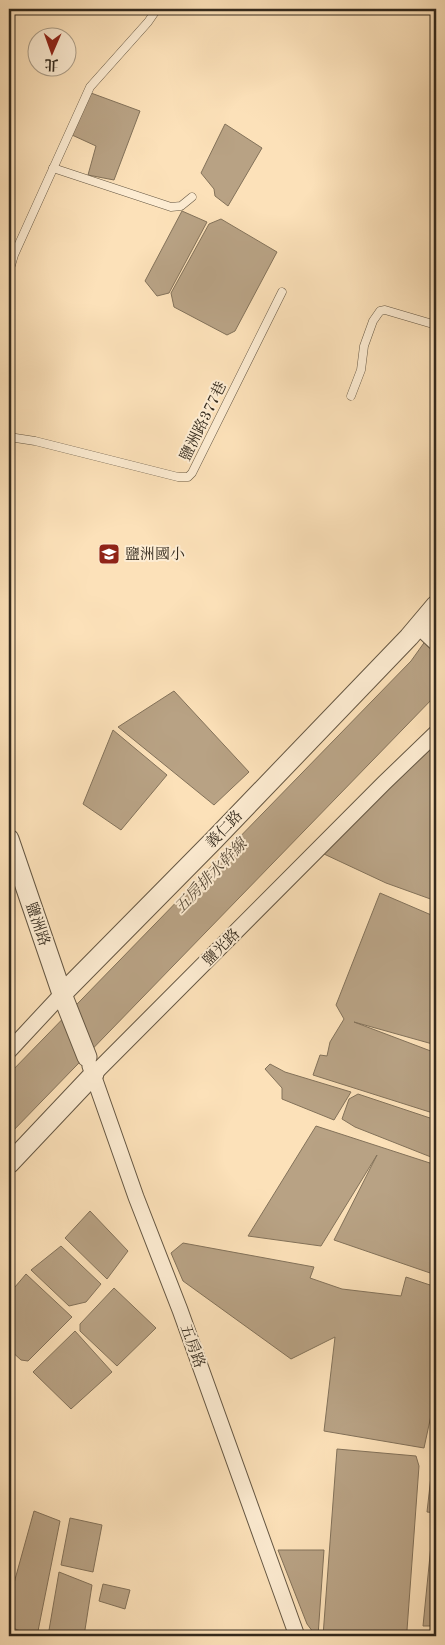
<svg xmlns="http://www.w3.org/2000/svg" width="445" height="1645" font-family="'Old Standard TT','Noto Serif TC',serif">
<rect width="100%" height="100%" fill="#fce1b9"/>
<filter id="stains"><feTurbulence type="fractalNoise" baseFrequency=".004" numOctaves="4"/><feColorMatrix values="0 0 0 0 .2 0 0 0 0 .09 0 0 0 0 .02 0 0 0 .5 -.17"/></filter>
<radialGradient id="worn" r=".72"><stop offset=".6" stop-color="#630" stop-opacity="0"/><stop offset="1" stop-color="#630" stop-opacity=".3"/></radialGradient>
<g fill="#b8a284" stroke="#83725a">
<path d="M 91,93 L 140,111 L 114,180 L 88,175 L 96,146 L 72,135 Z"/>
<path d="M 225,124 L 262,148 L 228,206 L 215,196 L 214,189 L 201,173 Z"/>
<path d="M 182,211 L 207,222 L 169,293 L 157,296 L 145,281 Z"/>
<path d="M 221,219 L 277,252 L 235,331 L 227,335 L 174,307 L 171,293 L 209,224 Z"/>
<path d="M 436,626 L 436,695 L 9,1135 L 9,1074 L 411,661 Z"/>
<path d="M 174,691 L 249,772 L 214,805 L 118,727 Z"/>
<path d="M 113,730 L 167,775 L 121,830 L 83,804 Z"/>
<path d="M 426,743 L 436,748 L 436,901 L 386,883 L 324,854 Z"/>
<path d="M 380,893 L 436,917 L 436,1045 L 354,1022 L 436,1053 L 436,1114 L 313,1075 L 320,1055 L 327,1056 L 330,1042 L 344,1019 L 336,1005 Z"/>
<path d="M 270,1064 L 285,1072 L 351,1092 L 334,1120 L 282,1099 L 282,1088 L 265,1069 Z"/>
<path d="M 358,1094 L 436,1120 L 436,1159 L 355,1127 L 342,1119 L 349,1099 Z"/>
<path d="M 316,1126 L 436,1165 L 436,1275 L 334,1240 L 377,1155 L 321,1246 L 248,1236 Z"/>
<path d="M 90,1211 L 128,1251 L 107,1279 L 65,1238 Z"/>
<path d="M 183,1243 L 314,1267 L 310,1278 L 342,1289 L 401,1296 L 406,1277 L 436,1287 L 436,1392 L 424,1448 L 324,1431 L 335,1337 L 291,1359 L 183,1281 L 171,1253 Z"/>
<path d="M 61,1246 L 101,1284 L 86,1302 L 69,1306 L 31,1270 Z"/>
<path d="M 26,1274 L 72,1317 L 28,1361 L 21,1360 L 9,1349 L 9,1294 Z"/>
<path d="M 114,1288 L 156,1328 L 117,1366 L 80,1331 L 80,1324 Z"/>
<path d="M 75,1331 L 112,1372 L 71,1409 L 33,1372 Z"/>
<path d="M 436,1448 L 436,1513 L 427,1512 L 432,1467 Z"/>
<path d="M 337,1449 L 416,1456 L 419,1466 L 407,1630 L 403,1636 L 323,1636 Z"/>
<path d="M 34,1511 L 60,1521 L 37,1636 L 31,1636 L 9,1626 L 9,1601 Z"/>
<path d="M 434,1515 L 436,1515 L 436,1626 L 423,1626 Z"/>
<path d="M 70,1518 L 102,1525 L 93,1572 L 61,1565 Z"/>
<path d="M 278,1550 L 324,1550 L 318,1636 L 316,1636 L 307,1624 Z"/>
<path d="M 59,1572 L 92,1585 L 84,1636 L 48,1636 Z"/>
<path d="M 103,1584 L 130,1590 L 125,1609 L 99,1601 Z"/>
</g>
<g fill="none" stroke-linecap="round" stroke-linejoin="round">
<g stroke="#655743" stroke-width="9">
<g id="service">
<path d="M 53,168 L 171,207 L 181,206 L 192,197"/>
<path d="M 9,272 L 14,255 L 90,87 L 148,22 L 157,9"/>
<path d="M 351,396 L 361,370 L 364,346 L 373,321 L 380,311 L 385,310 L 436,325"/>
<path d="M 9,437 L 35,441 L 178,477 L 188,477 L 192,473 L 282,292"/>
</g>
</g>
<g stroke="#655743" stroke-width="17">
<g id="minor">
<path d="M 418,626 L 436,643"/>
<path d="M 9,1051 L 62,994"/>
<path d="M 90,1066 L 136,1197 L 180,1310 L 297,1636"/>
<path d="M 94,1074 L 384,783 L 436,733"/>
</g>
</g>
<g stroke="#655743" stroke-width="21">
<g id="tertiary">
<path d="M 9,839 L 62,994 L 87,1057"/>
<path d="M 62,994 L 214,840 L 409,637 L 436,605"/>
<path d="M 9,1164 L 94,1074"/>
</g>
</g>
<use href="#service" stroke="#fdecd2" stroke-width="8"/>
<use href="#minor" stroke="#fdecd2" stroke-width="15"/>
<use href="#tertiary" stroke="#fdecd2" stroke-width="19"/>
</g>
<defs>
<g id="school-square" transform="scale(1.125)"><rect x="-9" y="-9" width="18" height="18" rx="4" fill="#8f2418" stroke="#fdecd2"/><path d="M0-5L7-2L0 1L-7-2ZM-4 1L0 2.5L4 1V4Q0 6-4 4Z" fill="#fff"/></g>
</defs>
<g fill-rule="evenodd">
<use href="#school-square" x="109" y="554"/>
</g>
<g text-anchor="middle" stroke-width="4" stroke-linejoin="round" paint-order="stroke">
<g font-size="15" fill="#33291c" stroke="#fdecd2">
<text transform="translate(203 421) rotate(-64)" y="5">鹽洲路377巷</text>
<text transform="translate(224 829) rotate(-46)" y="5">義仁路</text>
<text transform="translate(38 924) rotate(71)" y="5">鹽洲路</text>
<text transform="translate(221 947) rotate(-45)" y="5">鹽光路</text>
<text transform="translate(193 1346) rotate(70)" y="5">五房路</text>
</g>
<g font-size="15" fill="#33291c" stroke="#fdecd2" text-anchor="start">
<text x="125" y="559">鹽洲國小</text>
</g>
<g font-size="16" font-style="italic" fill="#5b4d3b" stroke="#fdecd2">
<text transform="translate(210 875) rotate(-46)" y="6">五房排水幹線</text>
</g>
</g>
<rect width="445" height="1645" fill="none" stroke="#fce1b9" stroke-width="30"/>
<rect x="10" y="10" width="425" height="1625" fill="none" stroke="#33291c" stroke-width="2.5"/>
<rect x="15" y="15" width="415" height="1615" fill="none" stroke="#33291c"/>
<g transform="translate(52 52) rotate(182)"><circle r="24" fill="#fdecd2" stroke="#ac9e89"/>
<path d="M0-4L9 19L0 12L-9 19Z" fill="#8f2418"/>
<text y="-8" font-size="14" font-weight="bold" text-anchor="middle" fill="#33291c">北</text>
</g>
<rect width="100%" height="100%" filter="url(#stains)"/>
<rect width="100%" height="100%" fill="url(#worn)"/>
</svg>
